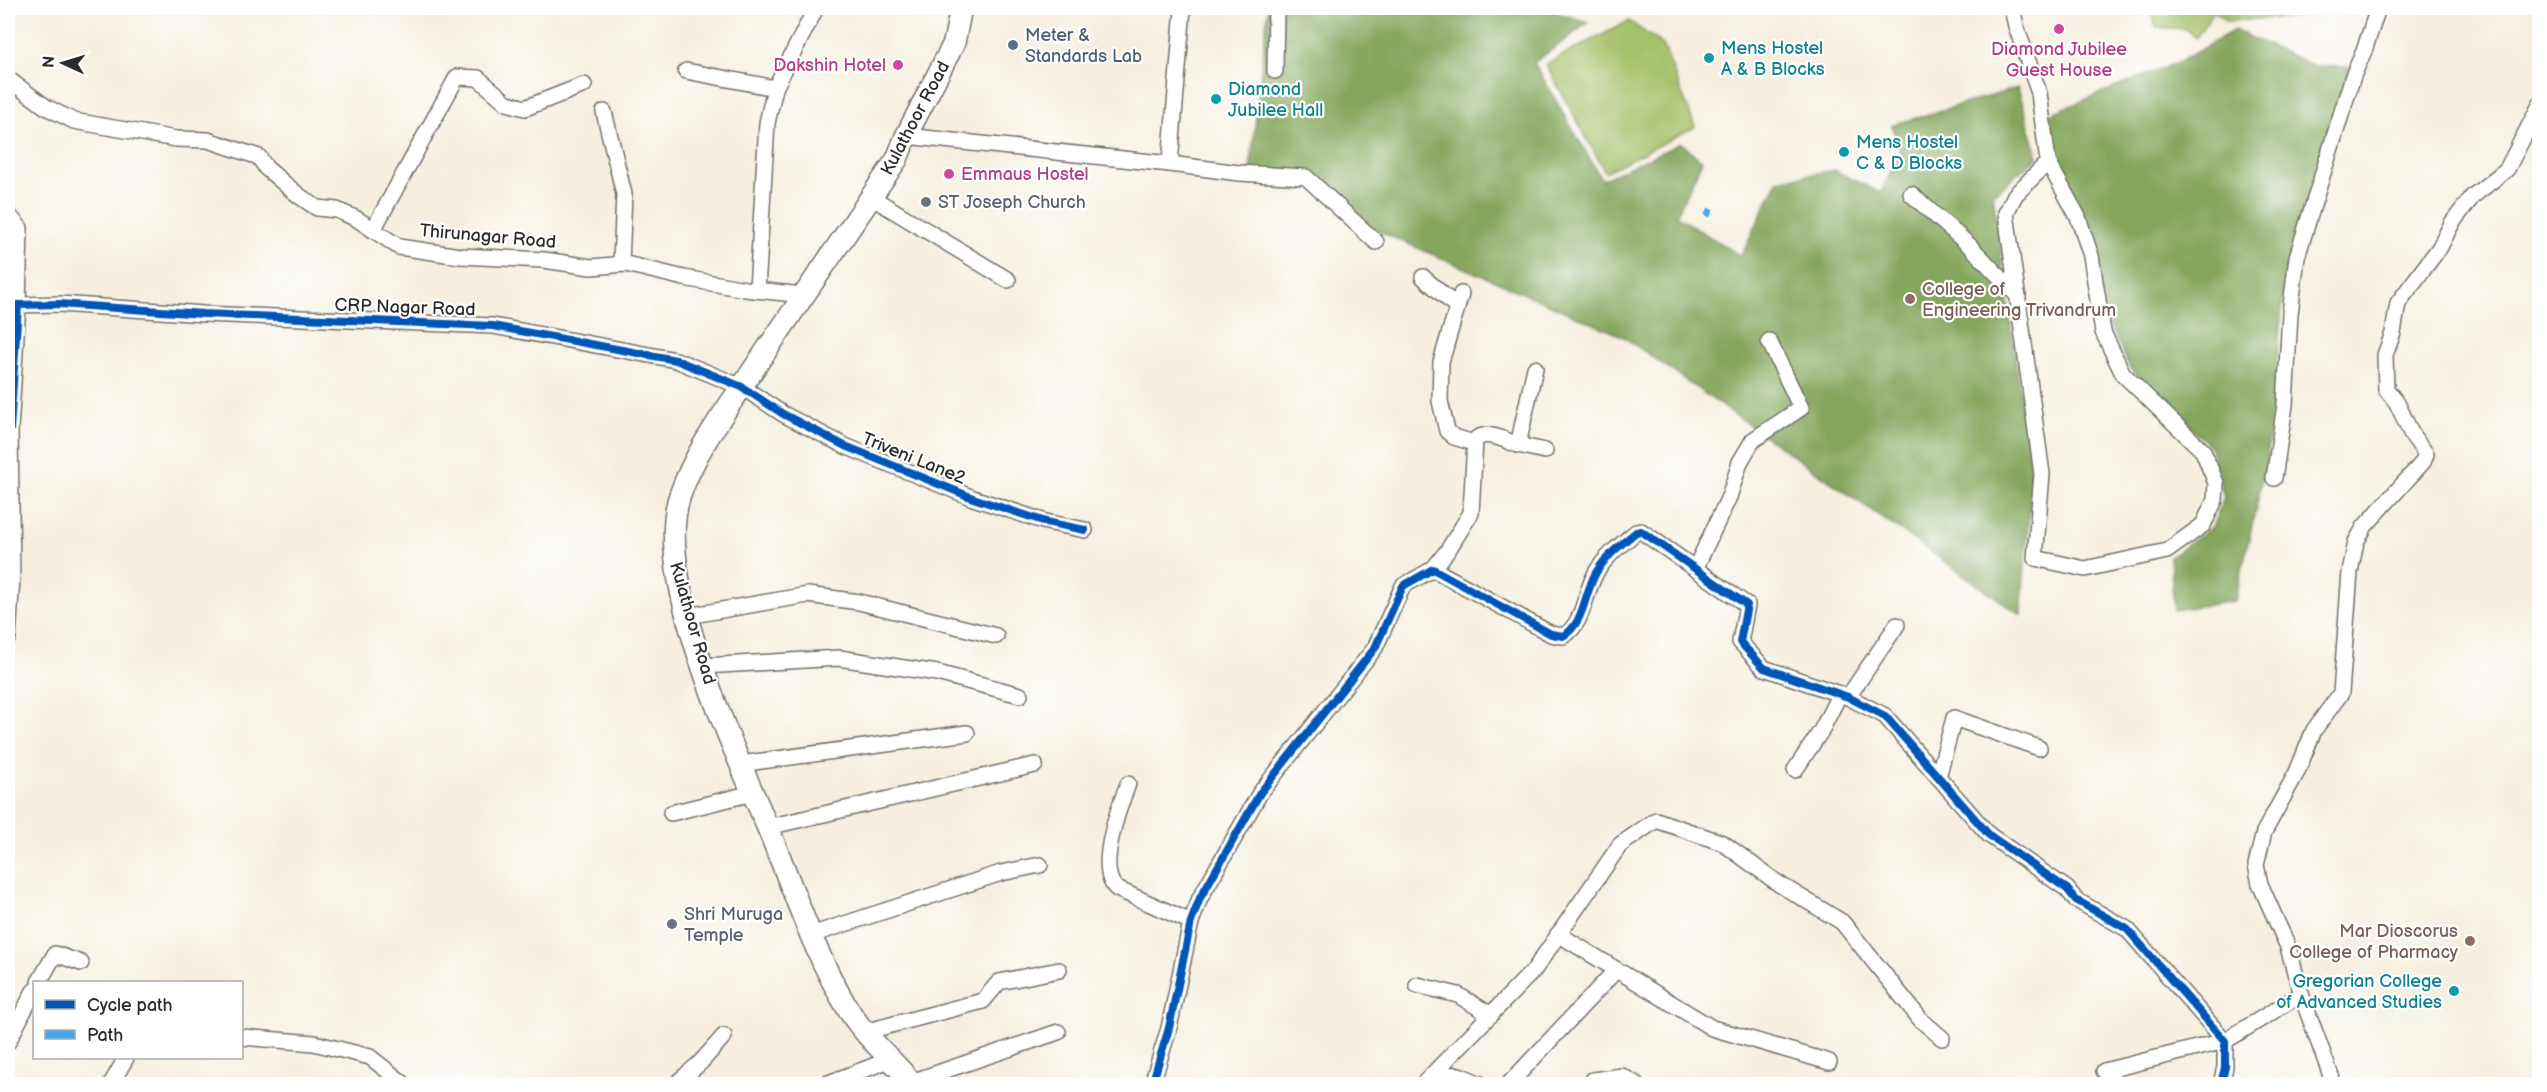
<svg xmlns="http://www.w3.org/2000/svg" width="2547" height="1092" font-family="'Balsamiq Sans',sans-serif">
<rect width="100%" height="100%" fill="#fff"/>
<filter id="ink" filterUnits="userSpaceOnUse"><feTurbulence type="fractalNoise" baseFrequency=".0167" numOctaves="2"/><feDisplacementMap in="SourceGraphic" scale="12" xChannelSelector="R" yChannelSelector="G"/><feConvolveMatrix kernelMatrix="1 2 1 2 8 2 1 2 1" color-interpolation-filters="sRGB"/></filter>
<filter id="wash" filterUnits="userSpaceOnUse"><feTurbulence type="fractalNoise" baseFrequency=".008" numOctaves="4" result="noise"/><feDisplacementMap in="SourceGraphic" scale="24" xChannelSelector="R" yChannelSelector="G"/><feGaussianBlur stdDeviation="1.35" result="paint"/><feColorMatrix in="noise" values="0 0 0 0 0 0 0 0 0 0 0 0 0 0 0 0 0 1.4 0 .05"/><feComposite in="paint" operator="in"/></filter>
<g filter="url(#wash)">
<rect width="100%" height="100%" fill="#f6efdf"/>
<g fill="#a5c067" stroke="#687649" stroke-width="1.5">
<path d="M 2145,8 L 2296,8 L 2294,17 L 2226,21 L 2214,11 L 2196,38 L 2185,29 L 2156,27 L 2151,13 Z"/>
<path d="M 1629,21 L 1663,45 L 1695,127 L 1605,172 L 1546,64 Z"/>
</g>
<g fill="#84a65c" stroke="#586844" stroke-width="1.5">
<path d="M 1276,8 L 1541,8 L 1589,22 L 1534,63 L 1602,180 L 1681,143 L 1702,161 L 1676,216 L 1741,256 L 1778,180 L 1834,170 L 1881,193 L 1900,151 L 1892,125 L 2018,88 L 2038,157 L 1993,194 L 2032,479 L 2021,615 L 1622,336 L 1369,227 L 1310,172 L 1250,171 L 1268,9 Z"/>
<path d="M 2234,30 L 2315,66 L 2350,67 L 2287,262 L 2267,459 L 2235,601 L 2174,610 L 2170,557 L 2212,527 L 2224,497 L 2210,446 L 2130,368 L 2109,325 L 2084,214 L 2056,159 L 2050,114 L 2181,61 Z"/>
</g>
</g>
<g filter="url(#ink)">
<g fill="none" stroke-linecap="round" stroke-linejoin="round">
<g stroke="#72706a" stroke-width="18">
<g id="minor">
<path d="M 2012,8 L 2016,26 L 2039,93 L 2048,162 L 2078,217 L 2091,256 L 2103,332 L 2123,374 L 2203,451 L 2216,483 L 2215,500 L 2203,525 L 2167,551 L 2085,569 L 2035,558 L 2042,474 L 2006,213 L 2015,195 L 2048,162"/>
<path d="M 686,71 L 775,88"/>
<path d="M 1275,71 L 1276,8"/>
<path d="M 8,79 L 46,107 L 74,121 L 176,139 L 208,140 L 259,157 L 266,168 L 298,195 L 317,208 L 337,210 L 357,219 L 399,247 L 460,256 L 544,260 L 591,267 L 626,264 L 684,278 L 745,289 L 804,295"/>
<path d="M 604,112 L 624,194 L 621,264"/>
<path d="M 906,136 L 1170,164 L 1183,8"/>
<path d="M 1170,164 L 1239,173 L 1306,177 L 1376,242"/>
<path d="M 1911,194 L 1970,246 L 2018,296"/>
<path d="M 871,197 L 1008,280"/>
<path d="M 8,214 L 20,228 L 18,305 L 8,305"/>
<path d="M 373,230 L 457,77 L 478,78 L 507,103 L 525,108 L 584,85"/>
<path d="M 1423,277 L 1457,307"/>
<path d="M 757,290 L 767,123 L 775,88 L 816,8"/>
<path d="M 1461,294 L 1441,362 L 1440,401 L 1447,431 L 1454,437 L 1474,443"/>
<path d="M 8,430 L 10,430 L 18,305 L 59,304 L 204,314 L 493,326 L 676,360 L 742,387 L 783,414 L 845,446 L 973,498 L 1046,522 L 1085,530"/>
<path d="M 1518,445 L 1545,451"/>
<path d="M 2274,478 L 2285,405 L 2290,314 L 2297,257 L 2353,76 L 2364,51 L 2378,8"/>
<path d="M 1433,569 L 1448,550 L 1471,513 L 1475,440 C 1486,429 1506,441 1518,445 L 1535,368"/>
<path d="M 1695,569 L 1729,497 L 1740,462 L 1753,440 L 1801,408 L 1769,341"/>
<path d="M 687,616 L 808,595 L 859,602 L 996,636"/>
<path d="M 8,638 L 12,578 L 10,430"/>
<path d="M 704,666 L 839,658 L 937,673 L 1020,695"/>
<path d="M 1848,697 L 1897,625"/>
<path d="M 740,764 L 967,733"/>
<path d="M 1795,770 L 1821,731 L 1839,695"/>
<path d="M 1938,777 L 1954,718 L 2039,748"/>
<path d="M 1128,784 C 1119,807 1095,871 1117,889 L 1191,922"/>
<path d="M 671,813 L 753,793"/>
<path d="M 768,827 L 1035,765"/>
<path d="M 1558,934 L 1712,1028 L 1829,1062"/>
<path d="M 811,935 L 1001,873 L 1040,865"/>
<path d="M 39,982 L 55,954 L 81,963"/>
<path d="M 1417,985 L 1458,995 L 1491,1015"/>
<path d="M 2301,994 L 2334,1084"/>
<path d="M 864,1032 L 983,1001 L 999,982 L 1059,970"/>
<path d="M 242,1037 L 314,1043 L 370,1057 L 404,1084"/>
<path d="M 8,1042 L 34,991"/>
<path d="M 2104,1071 L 2225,1041 L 2301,994 L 2288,947 L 2260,884 L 2256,865 L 2264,832 L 2297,772 L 2314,730 L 2341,693 L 2350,572 L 2356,542 L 2365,526 L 2423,462 L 2426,454 L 2412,435 L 2397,403 L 2386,389 L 2385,355 L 2393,333 L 2398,303 L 2440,247 L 2452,223 L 2473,196 L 2507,169 L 2540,105"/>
<path d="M 1434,1074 L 1459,1075 L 1481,1084"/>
<path d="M 911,1082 L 1058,1032"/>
<path d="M 111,1084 L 126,1058"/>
<path d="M 676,1084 L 701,1062 L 724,1036"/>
<path d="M 826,1084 L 892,1059"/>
<path d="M 1152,1084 L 1169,1028 L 1191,922 L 1200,898 L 1260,793 L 1375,648 L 1403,586 L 1433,569 L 1551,634 L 1563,636 C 1585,624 1584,591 1597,571 C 1607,555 1622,544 1636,532 L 1641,531 L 1747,605 L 1740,642 L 1764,668 L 1848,697 L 1885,716 L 1989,835 L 2067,889 L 2076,900 L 2127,929 L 2225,1041 L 2225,1067 L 2221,1084"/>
<path d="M 1423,1084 L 1534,970 L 1620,845 L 1656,820 L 1723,843 L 1779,884 L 1842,922 L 1921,1020 L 1942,1038"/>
<path d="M 1509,1084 L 1616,970"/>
<path d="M 1592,1084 L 1593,1080 L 1622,1076 L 1636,1084"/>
</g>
</g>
<g stroke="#72706a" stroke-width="24">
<path id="secondary" d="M 913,1084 C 892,1059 865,1037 848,1009 C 813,952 793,887 767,826 C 734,748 652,576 680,495 C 697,446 729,407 757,364 C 803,296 850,228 897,159 L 906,136 L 954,43 L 961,8"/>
</g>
<use href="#minor" stroke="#fff" stroke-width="15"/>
<use href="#secondary" stroke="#fff" stroke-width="21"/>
<path stroke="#3fa9f5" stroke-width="6" stroke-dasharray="12 6" stroke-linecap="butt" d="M 1707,216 L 1711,209"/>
<g stroke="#fff" stroke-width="11">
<g id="cycleway">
<path d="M 8,430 L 10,430 L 18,305 L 59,304 L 204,314 L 493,326 L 676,360 L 742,387 L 783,414 L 845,446 L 973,498 L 1046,522 L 1085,530"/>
<path d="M 1152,1084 L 1169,1028 L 1191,922 L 1200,898 L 1260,793 L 1375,648 L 1403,586 L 1433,569 L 1551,634 L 1563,636 C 1585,624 1584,591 1597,571 C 1607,555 1622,544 1636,532 L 1641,531 L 1747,605 L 1740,642 L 1764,668 L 1848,697 L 1885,716 L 1989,835 L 2067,889 L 2076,900 L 2127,929 L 2225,1041 L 2225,1067 L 2221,1084"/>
</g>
</g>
<use href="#cycleway" stroke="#0057b8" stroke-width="8"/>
</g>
</g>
<g fill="#d1479c" stroke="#fff" stroke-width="2">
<circle cx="2059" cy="29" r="6"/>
<circle cx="898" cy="65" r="6"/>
<circle cx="949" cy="174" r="6"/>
</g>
<circle fill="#5c6f8a" stroke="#fff" stroke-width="2" cx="1013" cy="45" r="6"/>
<g fill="#0f9aa8" stroke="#fff" stroke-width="2">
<circle cx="1709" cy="58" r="6"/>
<circle cx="1216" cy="99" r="6"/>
<circle cx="1844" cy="152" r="6"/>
<circle cx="2454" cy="991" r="6"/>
</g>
<g fill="#6b7280" stroke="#fff" stroke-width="2">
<circle cx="926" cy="202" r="6"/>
<circle cx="672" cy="924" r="6"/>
</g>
<g fill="#8d6e63" stroke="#fff" stroke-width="2">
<circle cx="1910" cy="299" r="6"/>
<circle cx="2470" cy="941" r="6"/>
</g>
<g text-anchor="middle" stroke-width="4.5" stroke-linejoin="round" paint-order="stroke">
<g font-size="18" fill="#4e5e75" stroke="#fff" text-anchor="start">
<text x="1025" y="41">Meter &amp;<tspan x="1025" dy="21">Standards Lab</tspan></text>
</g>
<g font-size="18" fill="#0d838f" stroke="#fff" text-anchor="start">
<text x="1721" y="54">Mens Hostel<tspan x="1721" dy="21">A &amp; B Blocks</tspan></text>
<text x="1228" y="95">Diamond<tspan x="1228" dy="21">Jubilee Hall</tspan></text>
<text x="1856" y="148">Mens Hostel<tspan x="1856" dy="21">C &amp; D Blocks</tspan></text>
<text x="2442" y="987" text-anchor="end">Gregorian College<tspan x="2442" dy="21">of Advanced Studies</tspan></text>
</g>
<g font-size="18" fill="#b23c85" stroke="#fff">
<text x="2059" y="55">Diamond Jubilee<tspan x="2059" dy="21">Guest House</tspan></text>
<text x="886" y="71" text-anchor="end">Dakshin Hotel</text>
<text x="961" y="180" text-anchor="start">Emmaus Hostel</text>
</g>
<g font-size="18" fill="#2b2b2b" stroke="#fff">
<text transform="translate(915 118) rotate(-62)" y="6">Kulathoor Road</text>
<text transform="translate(488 236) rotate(5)" y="6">Thirunagar Road</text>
<text transform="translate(405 307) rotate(2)" y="6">CRP Nagar Road</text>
<text transform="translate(914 458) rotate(22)" y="6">Triveni Lane2</text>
<text transform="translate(693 623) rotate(74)" y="6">Kulathoor Road</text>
</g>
<g font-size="18" fill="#5b616d" stroke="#fff" text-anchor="start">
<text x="938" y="208">ST Joseph Church</text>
<text x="684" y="920">Shri Muruga<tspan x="684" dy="21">Temple</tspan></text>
</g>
<g font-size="18" fill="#785e54" stroke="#fff" text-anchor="start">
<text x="1922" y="295">College of<tspan x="1922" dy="21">Engineering Trivandrum</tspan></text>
<text x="2458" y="937" text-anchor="end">Mar Dioscorus<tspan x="2458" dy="21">College of Pharmacy</tspan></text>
</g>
</g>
<rect width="2547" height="1092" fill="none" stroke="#fff" stroke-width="30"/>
<rect x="33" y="981" width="210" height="78" fill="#ffffff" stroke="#aaaaaa" stroke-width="1.5"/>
<rect x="45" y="1000" width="30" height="9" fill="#0057b8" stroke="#aaaaaa" stroke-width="1.5"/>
<text x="87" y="1011" font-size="18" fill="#2b2b2b">Cycle path</text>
<rect x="45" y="1030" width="30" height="9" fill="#3fa9f5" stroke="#aaaaaa" stroke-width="1.5"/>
<text x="87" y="1041" font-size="18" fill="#2b2b2b">Path</text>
<g transform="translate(63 63) rotate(274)" stroke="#ffffff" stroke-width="4.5" paint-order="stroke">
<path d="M0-4.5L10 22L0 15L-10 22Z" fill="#2b2b2b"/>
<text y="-9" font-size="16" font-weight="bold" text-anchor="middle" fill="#2b2b2b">N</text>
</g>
</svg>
